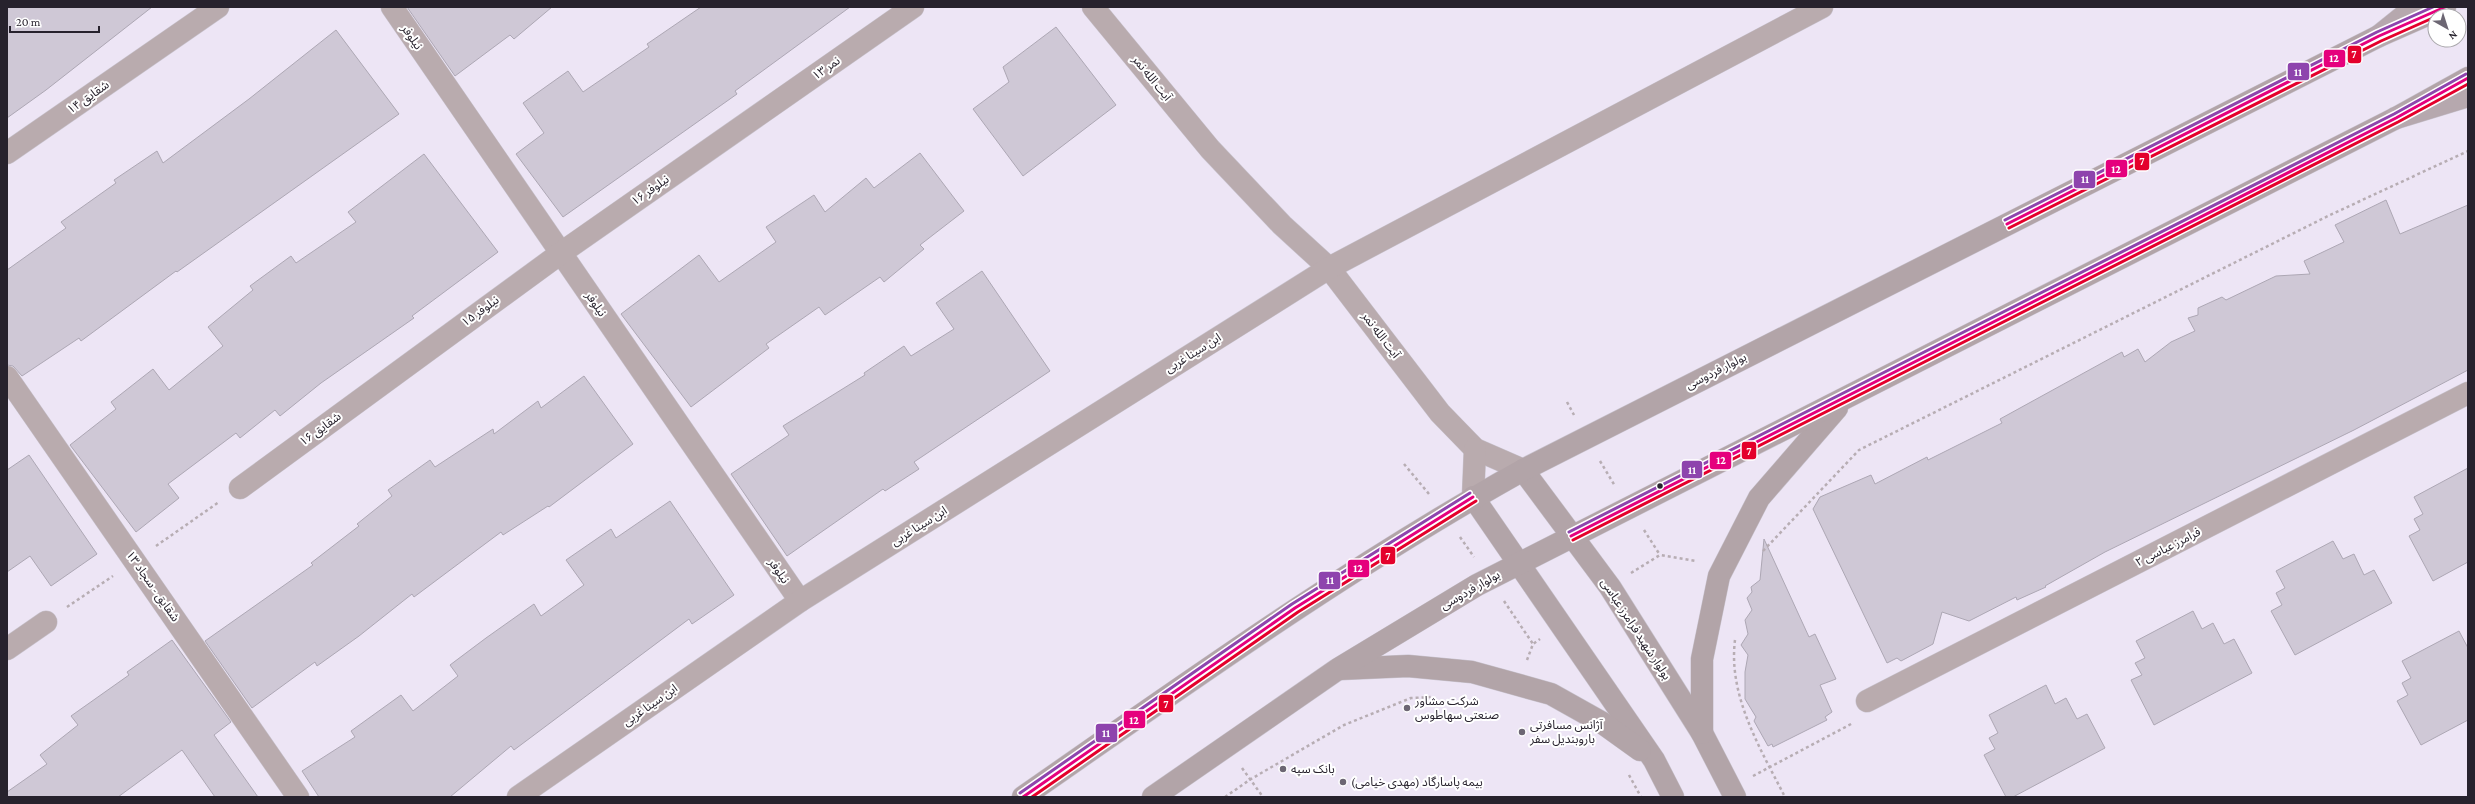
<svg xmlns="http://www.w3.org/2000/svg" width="2475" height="804" font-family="'Crimson Pro','Noto Sans Arabic',serif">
<rect width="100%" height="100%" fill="#ede5f5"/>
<g fill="#cfc8d6" stroke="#ada7b4">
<path d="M 7,7 L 152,7 L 46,90 L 7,118 Z"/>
<path d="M 407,7 L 552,7 L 514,39 L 510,35 L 455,76 Z"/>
<path d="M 701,7 L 850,7 L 735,91 L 737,94 L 563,217 L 516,154 L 544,133 L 523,103 L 568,71 L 583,92 L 649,47 L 647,44 Z"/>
<path d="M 1056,27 L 1116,105 L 1023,176 L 973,109 L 1009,82 L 1003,67 Z"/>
<path d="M 336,30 L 399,114 L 177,272 L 176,271 L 81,341 L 79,338 L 22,376 L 13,366 L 7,365 L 7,270 L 66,228 L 61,222 L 116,183 L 114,180 L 157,151 L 163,163 L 249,99 Z"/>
<path d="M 920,153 L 964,211 L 920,245 L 924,249 L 884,282 L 880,277 L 825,315 L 819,307 L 766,344 L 769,348 L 691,407 L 621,314 L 699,255 L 719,282 L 776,242 L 766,227 L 814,195 L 825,212 L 866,178 L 874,188 Z"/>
<path d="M 424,154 L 498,252 L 412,316 L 414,318 L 321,383 L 280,416 L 275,410 L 240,438 L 236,433 L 168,484 L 179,498 L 136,532 L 70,445 L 116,409 L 111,402 L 153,369 L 169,390 L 223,346 L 208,327 L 253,290 L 250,286 L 291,256 L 296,263 L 356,222 L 348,212 Z"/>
<path d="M 2386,200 L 2400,234 L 2468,205 L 2468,370 L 2354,430 L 2105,552 L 2045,586 L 2046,587 L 2017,600 L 2016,597 L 1969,621 L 1942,612 L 1933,644 L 1901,661 L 1897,658 L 1887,663 L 1813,509 L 1820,497 L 1871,475 L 1875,484 L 1927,457 L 1928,460 L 2002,423 L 2000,419 L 2122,352 L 2124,357 L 2138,349 L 2145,362 L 2171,342 L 2195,331 L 2188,318 L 2198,315 L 2198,308 L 2222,297 L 2226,300 L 2276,276 L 2310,274 L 2304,261 L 2344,242 L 2335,225 Z"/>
<path d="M 982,271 L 1050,371 L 914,462 L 919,469 L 885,491 L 883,489 L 787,556 L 731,474 L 789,435 L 783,426 L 865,375 L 864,373 L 904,346 L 911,356 L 954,329 L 936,303 Z"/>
<path d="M 584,376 L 633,444 L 549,507 L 548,506 L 503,535 L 501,532 L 414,597 L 412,594 L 359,636 L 317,666 L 315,662 L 252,708 L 205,641 L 313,565 L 311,563 L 359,526 L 357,524 L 392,496 L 388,490 L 430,460 L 435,467 L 493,429 L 494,434 L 538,401 L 541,408 Z"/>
<path d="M 29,455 L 97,554 L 51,586 L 30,556 L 7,572 L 7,470 Z"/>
<path d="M 2468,468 L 2468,562 L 2433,581 L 2409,536 L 2420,530 L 2414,519 L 2423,514 L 2414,497 Z"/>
<path d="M 670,501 L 734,595 L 692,624 L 689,619 L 514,750 L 511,746 L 450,797 L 319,797 L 302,771 L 355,737 L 351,731 L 401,695 L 413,711 L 458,676 L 450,665 L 486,638 L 534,604 L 541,616 L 584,585 L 566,560 L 611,529 L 616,538 Z"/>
<path d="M 1764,539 L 1809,637 L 1815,634 L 1836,679 L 1820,685 L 1832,712 L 1825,717 L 1827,720 L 1773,747 L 1772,744 L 1768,746 L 1754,721 L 1756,717 L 1745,699 L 1745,672 L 1748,655 L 1741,645 L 1748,634 L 1745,620 L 1752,610 L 1747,598 L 1752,592 L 1751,587 L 1760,580 Z"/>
<path d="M 2333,541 L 2343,559 L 2354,554 L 2364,575 L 2374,570 L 2392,603 L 2295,655 L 2271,611 L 2282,605 L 2276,593 L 2285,588 L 2276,571 Z"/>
<path d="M 2193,611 L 2202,629 L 2213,623 L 2224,644 L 2234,639 L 2252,673 L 2154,725 L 2131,680 L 2142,675 L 2135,663 L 2145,658 L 2136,641 Z"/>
<path d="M 2459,631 L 2468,648 L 2468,720 L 2421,745 L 2397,701 L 2408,695 L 2402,683 L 2411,678 L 2402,661 Z"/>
<path d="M 172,640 L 231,722 L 214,735 L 258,797 L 215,797 L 182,750 L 118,797 L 7,797 L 7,792 L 47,764 L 40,755 L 78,725 L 71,716 L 129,675 L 127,672 Z"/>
<path d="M 2046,685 L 2055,704 L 2066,698 L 2077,719 L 2087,714 L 2105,748 L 2013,797 L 2006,797 L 1984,755 L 1995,749 L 1989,738 L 1998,733 L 1989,715 Z"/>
</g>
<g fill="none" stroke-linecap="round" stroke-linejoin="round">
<g stroke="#c9c4cf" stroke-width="23">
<g id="minor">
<path d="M 392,7 L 800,601"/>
<path d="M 1093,7 L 1210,149 L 1282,225 L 1329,268 L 1440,413 L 1475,449 L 1523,470"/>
<path d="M 7,153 L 218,7"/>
<path d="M 7,377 L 298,797"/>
<path d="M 240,488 L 561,253 L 913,7"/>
<path d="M 1473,497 L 1475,449"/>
<path d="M 7,649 L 46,622"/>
<path d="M 1867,701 L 2468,393"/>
<path d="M 518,797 L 800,601 L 1329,268 L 1822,7"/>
</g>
</g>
<g stroke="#c9c4cf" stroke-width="23">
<g id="major">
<path d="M 1523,470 L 1610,587 L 1702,733 L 1735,797"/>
<path d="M 1473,497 L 1654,760 L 1673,797"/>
<path d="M 1340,669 L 1408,666 L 1472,672 L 1551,694 L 1601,722 L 1640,750"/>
<path d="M 1702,733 L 1702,659 L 1719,576 L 1759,498 L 1837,408"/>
<path d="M 1023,797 C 1187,683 1349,567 1523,470 L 2379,36 L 2445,7"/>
<path d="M 1153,797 L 1338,669 L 1477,585 L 2396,118 L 2468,78"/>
</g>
</g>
<g stroke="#c9c4cf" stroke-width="23">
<g id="highway">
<path d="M 2379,36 L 2415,7"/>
<path d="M 2396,118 L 2468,96"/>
</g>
</g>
<g stroke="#b7adb3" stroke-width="2.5" stroke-dasharray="3 3" stroke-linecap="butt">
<path d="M 1567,402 L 1574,415"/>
<path d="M 1600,461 L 1615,486"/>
<path d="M 1404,464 L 1429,494"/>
<path d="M 1644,530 L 1660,555"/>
<path d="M 1460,537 L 1474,557"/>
<path d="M 156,546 L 219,502"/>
<path d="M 1763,551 L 1859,450 L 2330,215 L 2468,151"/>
<path d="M 1631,573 L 1660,555 L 1696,561"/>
<path d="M 1504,601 L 1533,644"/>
<path d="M 67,607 L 113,576"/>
<path d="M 1735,640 C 1728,696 1760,748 1785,797"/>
<path d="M 1527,660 L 1533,644 L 1540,639"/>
<path d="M 1242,768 L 1263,797"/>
<path d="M 1629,775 L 1641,797"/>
<path d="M 1753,776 L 1853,723"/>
<path d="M 1225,797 L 1251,779 L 1344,725 L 1411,698 L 1433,697"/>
</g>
<use href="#minor" stroke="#b9abae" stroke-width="22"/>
<use href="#major" stroke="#b2a4a8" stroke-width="22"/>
<use href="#highway" stroke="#b6a8ae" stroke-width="22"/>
<g stroke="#fff" stroke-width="6">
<g id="bus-1">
<path d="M 2007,224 L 2379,36 L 2445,7"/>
<path d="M 1571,536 L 2396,118 L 2468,78"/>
<path d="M 1023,797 L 1295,608 L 1473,497"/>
</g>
</g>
<g stroke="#fff" stroke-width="6">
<g id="bus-2">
<path d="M 2009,228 L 2381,41 L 2435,17"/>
<path d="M 1573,540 L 2398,122 L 2468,84"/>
<path d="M 1032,797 L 1298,612 L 1476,501"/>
</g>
</g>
<g stroke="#fff" stroke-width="6">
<g id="bus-3">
<path d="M 2005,220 L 2377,32 L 2433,7"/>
<path d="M 1569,532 L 2394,114 L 2466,74"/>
<path d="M 1020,793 L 1292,604 L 1470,493"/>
</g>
</g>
<use href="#bus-1" stroke="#e5007d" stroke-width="3"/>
<use href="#bus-2" stroke="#e4002b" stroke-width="3"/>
<use href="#bus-3" stroke="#8e44ad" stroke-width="3"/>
</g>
<circle fill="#27222d" stroke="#fff" stroke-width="1.5" cx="1660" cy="486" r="3.5"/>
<g fill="#6c6673" stroke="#fff" stroke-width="1.5">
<circle cx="1407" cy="708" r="4"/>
<circle cx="1522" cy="732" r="4"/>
<circle cx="1283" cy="769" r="4"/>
<circle cx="1343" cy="782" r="4"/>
</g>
<g text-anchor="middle" stroke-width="4" stroke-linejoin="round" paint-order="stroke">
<g font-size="12" fill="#27222d" stroke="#fff">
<text transform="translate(412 37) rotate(55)" y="4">نیلوفر</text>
<text transform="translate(826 68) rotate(-35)" y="4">نمر ۱۳</text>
<text transform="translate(1152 78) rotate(51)" y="4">آیت الله نمر</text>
<text transform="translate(88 97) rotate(-35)" y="4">شقایق ۱۴</text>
<text transform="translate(650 190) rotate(-35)" y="4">نیلوفر ۱۶</text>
<text transform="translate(596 304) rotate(56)" y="4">نیلوفر</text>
<text transform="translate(480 311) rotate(-36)" y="4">نیلوفر ۱۵</text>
<text transform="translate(1381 335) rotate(53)" y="4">آیت الله نمر</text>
<text transform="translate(1193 353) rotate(-32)" y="4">ابن سینا غربی</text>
<text transform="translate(1716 371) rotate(-27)" y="4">بولوار فردوسی</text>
<text transform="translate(320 429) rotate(-36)" y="4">شقایق ۱۶</text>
<text transform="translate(919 526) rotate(-32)" y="4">ابن سینا غربی</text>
<text transform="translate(2168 547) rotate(-27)" y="4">فرامرز عباسی ۲</text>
<text transform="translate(779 571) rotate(56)" y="4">نیلوفر</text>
<text transform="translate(153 586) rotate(55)" y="4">شقایق - سجاد ۱۳</text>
<text transform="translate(1470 590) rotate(-30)" y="4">بولوار فردوسی</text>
<text transform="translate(1636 629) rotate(57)" y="4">بولوار شهید فرامرز عباسی</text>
<text transform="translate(650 705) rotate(-35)" y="4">ابن سینا غربی</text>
</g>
<g font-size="12" fill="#27222d" stroke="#fff" text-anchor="start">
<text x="1415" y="705">شرکت مشاور<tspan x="1415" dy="14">صنعتی سهاطوس</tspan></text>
<text x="1530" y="729">آژانس مسافرتی<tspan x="1530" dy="14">باروبندیل سفر</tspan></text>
<text x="1291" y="773">بانک سپه</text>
<text x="1351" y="786">بیمه پاسارگاد (مهدی خیامی)</text>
</g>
</g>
<g stroke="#fff" stroke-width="1.5">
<rect x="2347" y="45" width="15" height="19" rx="4" fill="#e4002b"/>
<rect x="2323" y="49" width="23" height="19" rx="4" fill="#e5007d"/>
<rect x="2287" y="62" width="23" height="19" rx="4" fill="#8e44ad"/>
<rect x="2134" y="152" width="16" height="19" rx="4" fill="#e4002b"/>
<rect x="2105" y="159" width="23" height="19" rx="4" fill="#e5007d"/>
<rect x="2073" y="170" width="23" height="19" rx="4" fill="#8e44ad"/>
<rect x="1741" y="441" width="16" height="19" rx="4" fill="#e4002b"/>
<rect x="1709" y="451" width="23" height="19" rx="4" fill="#e5007d"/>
<rect x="1681" y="460" width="22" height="19" rx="4" fill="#8e44ad"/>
<rect x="1380" y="546" width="16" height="19" rx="4" fill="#e4002b"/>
<rect x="1347" y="559" width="23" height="19" rx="4" fill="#e5007d"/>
<rect x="1318" y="571" width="23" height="19" rx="4" fill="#8e44ad"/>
<rect x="1158" y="694" width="16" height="19" rx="4" fill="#e4002b"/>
<rect x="1123" y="710" width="23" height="19" rx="4" fill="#e5007d"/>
<rect x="1095" y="723" width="23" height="20" rx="4" fill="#8e44ad"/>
</g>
<g font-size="11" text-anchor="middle" font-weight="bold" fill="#fff">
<text x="2354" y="58">7</text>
<text x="2334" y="62">12</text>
<text x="2298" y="76">11</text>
<text x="2142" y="165">7</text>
<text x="2116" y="173">12</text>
<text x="2085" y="183">11</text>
<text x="1749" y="455">7</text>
<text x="1721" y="464">12</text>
<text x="1692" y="474">11</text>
<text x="1388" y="560">7</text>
<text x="1358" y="572">12</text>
<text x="1330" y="584">11</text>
<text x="1166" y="708">7</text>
<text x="1134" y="724">12</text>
<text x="1106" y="737">11</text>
</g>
<rect width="2475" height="804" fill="none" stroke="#27222d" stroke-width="16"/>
<g transform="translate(2447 28) rotate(141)"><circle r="19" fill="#ffffff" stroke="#a9a7ab"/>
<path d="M0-3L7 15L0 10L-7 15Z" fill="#6c6673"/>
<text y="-6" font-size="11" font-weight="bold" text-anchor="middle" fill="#27222d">N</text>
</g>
<path d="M10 26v6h89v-6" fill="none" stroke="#27222d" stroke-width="2"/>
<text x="16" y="26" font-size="12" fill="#27222d" stroke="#ffffff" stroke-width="3" paint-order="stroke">20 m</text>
</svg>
